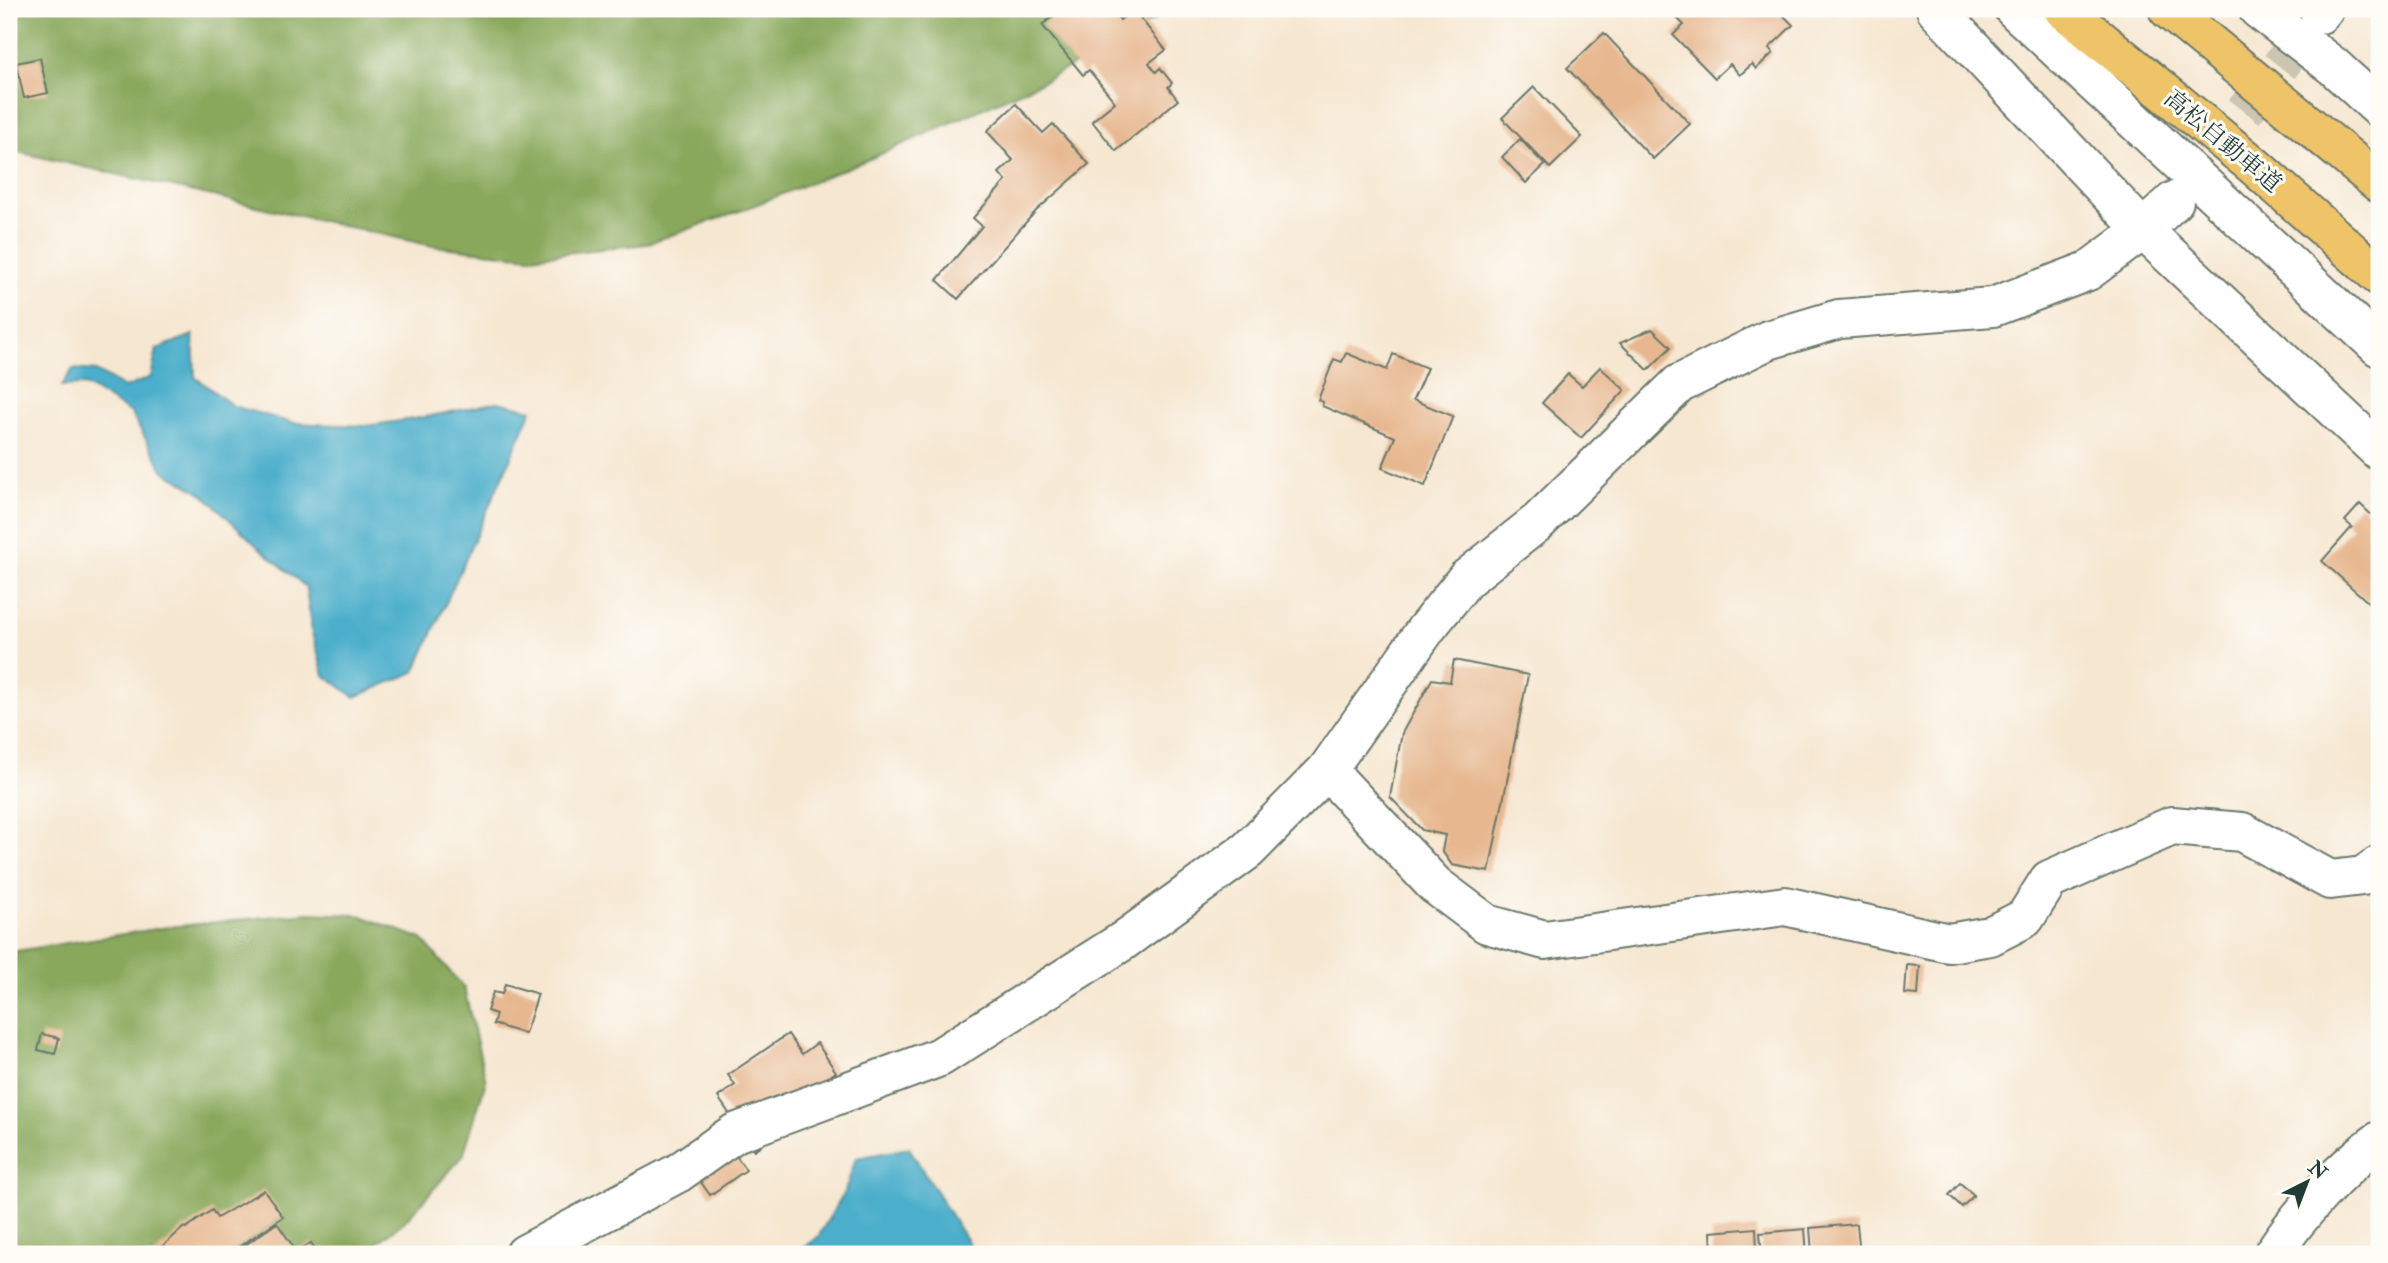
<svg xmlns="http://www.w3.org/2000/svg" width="2388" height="1263" font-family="'IM FELL Double Pica','Noto Serif JP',serif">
<rect width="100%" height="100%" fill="#fdfcf7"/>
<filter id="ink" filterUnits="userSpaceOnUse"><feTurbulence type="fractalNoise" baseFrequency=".0143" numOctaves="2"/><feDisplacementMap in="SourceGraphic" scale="14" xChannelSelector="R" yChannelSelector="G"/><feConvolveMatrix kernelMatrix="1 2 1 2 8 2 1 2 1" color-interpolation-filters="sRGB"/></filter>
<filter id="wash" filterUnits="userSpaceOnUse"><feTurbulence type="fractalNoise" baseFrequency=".00686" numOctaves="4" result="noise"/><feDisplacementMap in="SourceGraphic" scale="28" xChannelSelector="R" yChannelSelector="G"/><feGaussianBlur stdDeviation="1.57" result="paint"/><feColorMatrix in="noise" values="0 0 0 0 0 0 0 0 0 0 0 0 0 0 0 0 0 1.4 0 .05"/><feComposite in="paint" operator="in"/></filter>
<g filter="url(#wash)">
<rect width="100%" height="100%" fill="#f6e7d1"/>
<g fill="#89a85c" stroke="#547248" stroke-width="2">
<path d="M 9,9 L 1173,9 L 1046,80 L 872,158 L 740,211 L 646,244 L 530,257 L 433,246 L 9,150 Z"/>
<path d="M 308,913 L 359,915 L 422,939 L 464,988 L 486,1081 L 463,1156 L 405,1221 L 363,1254 L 9,1254 L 9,952 L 168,927 Z"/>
</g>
<g fill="#4caecb" stroke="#367680" stroke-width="2">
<path d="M 193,335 L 195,377 L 233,406 L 293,423 L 366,426 L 426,417 L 498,402 L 532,410 L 415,672 L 355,697 L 324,675 L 312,633 L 306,587 L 256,545 L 203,494 L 164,471 L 131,413 L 85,385 L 62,386 L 73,369 L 96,371 L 125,388 L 151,377 L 157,349 Z"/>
<path d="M 909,1148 L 975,1254 L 796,1254 L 818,1237 L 845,1191 L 856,1158 Z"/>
</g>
<g id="blocks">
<g fill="#e7b890">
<path d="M 1062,9 L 1111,9 L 1120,20 L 1133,9 L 1166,50 L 1149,63 L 1156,72 L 1160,68 L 1172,83 L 1168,87 L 1178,100 L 1116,151 L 1092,121 L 1115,102 L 1089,70 L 1083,75 L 1042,25 Z"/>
<path d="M 1668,9 L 1777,9 L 1793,25 L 1769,48 L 1773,53 L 1756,69 L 1752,64 L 1740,75 L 1730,64 L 1715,78 L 1673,35 L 1684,25 Z"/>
<path d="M 1604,33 L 1690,124 L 1653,159 L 1567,68 Z"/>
<path d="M 40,58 L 48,93 L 24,98 L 16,63 Z"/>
<path d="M 1534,87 L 1582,137 L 1550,168 L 1502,118 Z"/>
<path d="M 1016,104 L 1043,133 L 1053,124 L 1089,164 L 1036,211 L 958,299 L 937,280 L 982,226 L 973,218 L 1006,181 L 999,173 L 1013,160 L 987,131 Z"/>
<path d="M 1520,139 L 1545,165 L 1526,183 L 1502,157 Z"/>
<path d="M 1652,329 L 1671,347 L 1648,370 L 1620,343 Z"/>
<path d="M 1346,353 L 1387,370 L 1393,354 L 1427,368 L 1413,400 L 1453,416 L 1425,486 L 1382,468 L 1395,437 L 1322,406 L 1323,402 L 1318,400 L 1334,359 L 1342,362 Z"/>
<path d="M 1600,367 L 1625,390 L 1581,438 L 1542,403 L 1568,374 L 1582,386 Z"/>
<path d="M 2360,504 L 2379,522 L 2379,612 L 2322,561 L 2352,527 L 2345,521 Z"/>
<path d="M 1454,660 L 1528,675 L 1489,872 L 1452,865 L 1442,851 L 1445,835 L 1422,830 L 1390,797 L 1402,733 L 1432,679 L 1450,682 Z"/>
<path d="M 1907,965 L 1920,966 L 1918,995 L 1905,994 Z"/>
<path d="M 505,984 L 538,994 L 525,1034 L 493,1024 L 496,1014 L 487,1011 L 493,992 L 502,994 Z"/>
<path d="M 42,1034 L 59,1038 L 55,1054 L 38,1050 Z"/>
<path d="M 788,1034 L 802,1054 L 817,1043 L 836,1072 L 818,1084 L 815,1108 L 754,1150 L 718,1097 L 735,1085 L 728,1075 Z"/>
<path d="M 726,1141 L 746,1170 L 710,1195 L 689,1165 Z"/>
<path d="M 1960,1183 L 1974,1195 L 1962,1207 L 1949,1195 Z"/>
<path d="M 264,1190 L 283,1217 L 228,1254 L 154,1254 L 184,1227 L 186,1228 L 212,1210 L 217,1218 Z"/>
<path d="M 277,1223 L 297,1252 L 311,1243 L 318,1254 L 232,1254 Z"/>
<path d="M 1857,1224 L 1860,1254 L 1812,1254 L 1810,1228 Z"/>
<path d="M 1756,1228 L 1757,1254 L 1712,1254 L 1711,1232 Z"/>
<path d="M 1805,1229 L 1807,1254 L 1762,1254 L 1760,1233 Z"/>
</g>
</g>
</g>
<g filter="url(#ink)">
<use href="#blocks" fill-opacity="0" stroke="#6a786b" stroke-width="2"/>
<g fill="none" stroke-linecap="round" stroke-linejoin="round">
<path stroke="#cbc5b2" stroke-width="38" stroke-dasharray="38 19" stroke-linecap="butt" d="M 2174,201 L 2319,16"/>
<g stroke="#6a786b" stroke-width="42">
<g id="minor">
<path d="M 1936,9 L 2143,230 L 2379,451"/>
<path d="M 2014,9 L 2379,347"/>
<path d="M 2258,9 L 2333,66 L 2379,108"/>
<path d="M 2320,14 L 2324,9"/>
<path d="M 1327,770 L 1435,885 L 1487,924 L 1545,940 L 1785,906 L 1949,943 L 1990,936 L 2025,918 L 2049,880 L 2172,826 L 2242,832 L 2330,880 L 2363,876 L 2379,865"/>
<path d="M 525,1254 L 678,1173 L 735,1133 L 940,1057 L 1123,941 L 1248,850 L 1327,770 L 1426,629 L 1466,579 L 1538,522 L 1679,384 L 1768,340 L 1839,319 L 1993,307 L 2088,271 L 2143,230 L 2174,201"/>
<path d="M 2273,1254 C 2297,1216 2342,1167 2379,1141"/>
</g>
</g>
<g stroke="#6a786b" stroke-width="42">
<g id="highway">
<path d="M 2063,9 L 2252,164 L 2379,276"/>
<path d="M 2168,9 L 2379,183"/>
</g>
</g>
<use href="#minor" stroke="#fff" stroke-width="38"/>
<use href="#highway" stroke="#efc469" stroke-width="38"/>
</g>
</g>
<g text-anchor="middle" stroke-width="6" stroke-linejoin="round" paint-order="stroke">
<g font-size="24" fill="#1f3d34" stroke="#fdfcf7">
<text transform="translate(2223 141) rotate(40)" y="8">高松自動車道</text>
</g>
</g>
<rect width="2388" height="1263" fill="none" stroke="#fdfcf7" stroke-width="35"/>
<g transform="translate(2307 1182) rotate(42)" stroke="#fdfcf7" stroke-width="5" paint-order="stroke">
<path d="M0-5L12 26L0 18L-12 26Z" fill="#1f3d34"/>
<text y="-10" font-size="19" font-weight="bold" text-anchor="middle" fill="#1f3d34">N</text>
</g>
</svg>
